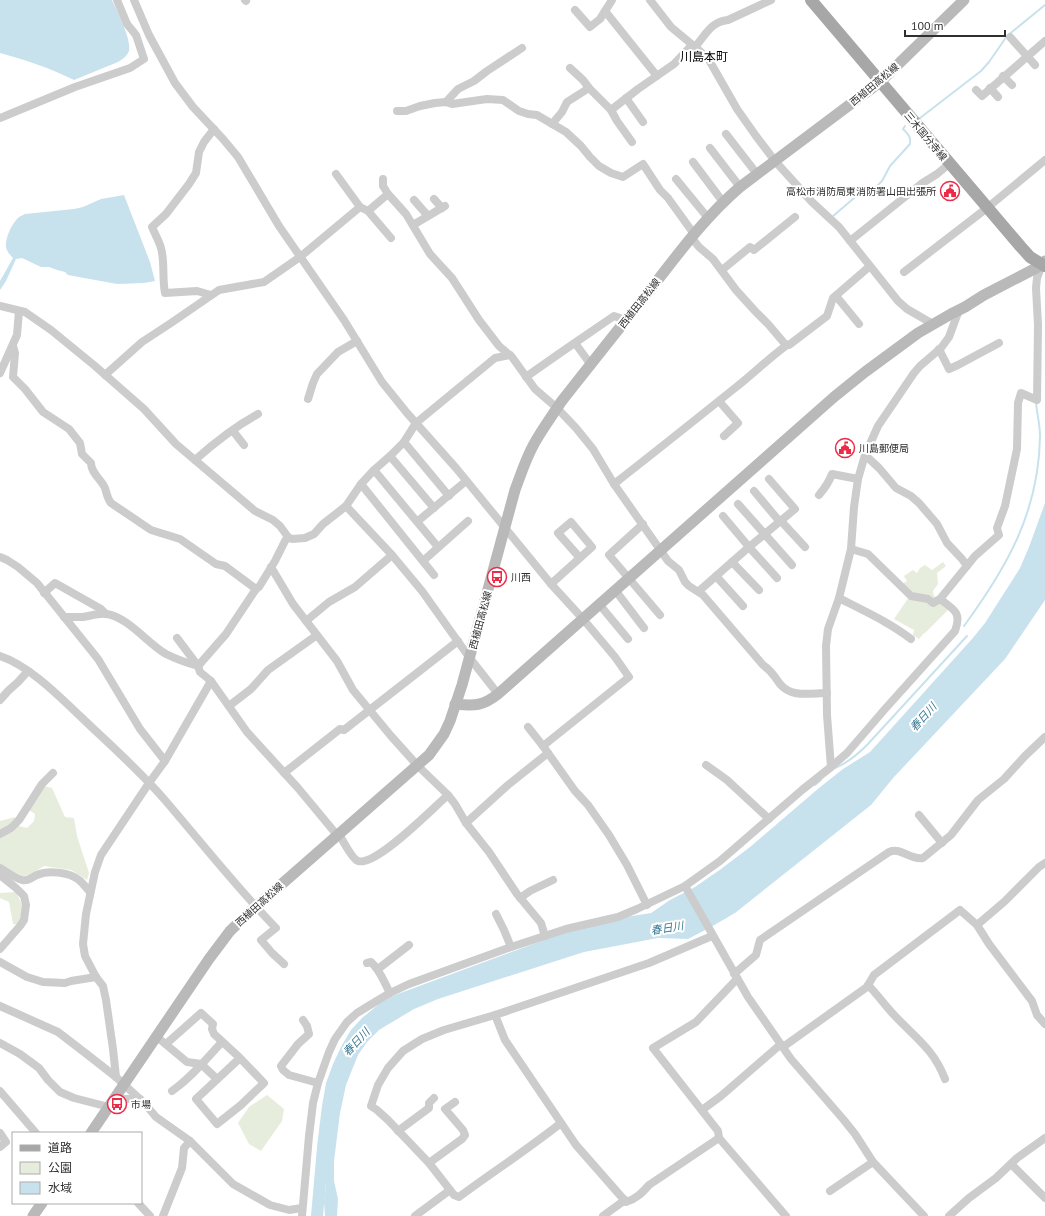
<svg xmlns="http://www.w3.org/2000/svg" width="1045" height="1216" font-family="'PT Sans','Noto Sans JP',sans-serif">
<rect width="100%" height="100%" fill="#fff"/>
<g fill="#e7eddc">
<path d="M 943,562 L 946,566 L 937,573 L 938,584 L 933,591 L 934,596 L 950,608 L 926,632 L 923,634 L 919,639 L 913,635 L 914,630 L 894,619 L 911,594 L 902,584 L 907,581 L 904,576 L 913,570 L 917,573 L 920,568 L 925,565 L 932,570 Z"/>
<path d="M 44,786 L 52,788 L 65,817 L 74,818 L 77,836 L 89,873 L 87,880 L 71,870 L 44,866 L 30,875 L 23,876 L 0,865 L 0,821 L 15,817 L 19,826 L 27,828 L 34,821 L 35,814 L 29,810 Z"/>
<path d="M 15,892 C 24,904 24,911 19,925 L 13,924 L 9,902 L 0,898 L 0,893 Z"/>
<path d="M 267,1095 L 284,1109 L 282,1121 L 261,1151 L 249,1144 L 238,1123 L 249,1107 Z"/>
</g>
<g fill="#c8e2ed">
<path d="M 0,0 L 112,0 C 117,11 132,40 129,51 C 127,56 123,59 118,62 L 74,80 C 50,68 26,60 0,53 Z"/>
<path d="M 124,195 L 150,262 L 155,281 L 144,283 L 117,284 L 68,275 L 65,272 L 57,270 L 49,267 L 41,267 L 22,258 L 16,259 L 6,281 L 0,290 L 0,281 L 13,258 C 10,255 7,252 6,247 C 5,238 12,223 19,217 C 21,216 23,215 25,214 L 74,209 L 83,207 L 101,199 Z"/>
<path d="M 1045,503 L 1045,600 L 1005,659 L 894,777 L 871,805 L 735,913 L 711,927 L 688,939 L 658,938 L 584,952 L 556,961 L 438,999 L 414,1009 L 379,1030 L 367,1042 L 358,1055 L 346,1085 L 340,1113 L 334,1161 L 334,1181 L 338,1199 L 337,1216 L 325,1216 L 324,1201 L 326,1183 L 325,1167 L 319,1159 L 317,1147 L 322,1106 L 326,1083 L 333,1064 L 342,1045 L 351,1030 L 362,1018 L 379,1004 L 395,995 L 563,933 L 613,919 L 651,913 L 670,900 L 695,887 L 721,869 L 750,847 L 819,788 L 843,769 L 870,752 L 972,639 L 985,623 L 1020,568 L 1029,547 Z"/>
</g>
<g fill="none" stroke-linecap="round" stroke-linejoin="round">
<g stroke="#c8e2ed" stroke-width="2">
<path d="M 920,118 L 981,71 L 989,62 L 1007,36 L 1045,5"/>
<path d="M 832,217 L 861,192 L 876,187 L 882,181 L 890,166 L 910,144 C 911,136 908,134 903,129 L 905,126"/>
<path d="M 964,626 C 1007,567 1039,512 1040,436 C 1040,425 1037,413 1036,403"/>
<path d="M 835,768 C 848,763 857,755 867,745 L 967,636"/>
<path d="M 815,785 L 821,780"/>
</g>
<path stroke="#c8e2ed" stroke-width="12" d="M 317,1216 L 323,1148"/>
<g stroke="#ccc" stroke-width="8">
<path d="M 134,0 L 149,35 L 175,83 L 193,107 L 223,139 L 238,157 L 279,226 L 344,320 L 382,382 L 407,413 L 456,468 L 551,584 L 583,619 L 615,657 L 629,677 L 543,746"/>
<path d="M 245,0 L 246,1"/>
<path d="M 650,0 L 671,27 L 701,52 L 709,60 L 737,109 L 756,136 L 775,161 L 812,202 L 839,227 L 898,301 L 907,309 L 933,324"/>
<path d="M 575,10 L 590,27 L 600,19 L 612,0"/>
<path d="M 605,11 L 657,76"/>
<path d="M 1010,37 L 1035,65"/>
<path d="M 695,47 C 706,35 710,22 728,20 L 771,0"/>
<path d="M 570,68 L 583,80 L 589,88 L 611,110 L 617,121 L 632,142"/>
<path d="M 1003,76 L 1012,85"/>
<path d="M 990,88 L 998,97"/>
<path d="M 976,90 L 982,96 L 1045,41"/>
<path d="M 626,98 L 643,122"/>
<path d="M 446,102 L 458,89 L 474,81 L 487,71 L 522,48"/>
<path d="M 611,110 L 638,89 L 674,64 L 692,45"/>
<path d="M 397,111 L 406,111 L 420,106 L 435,103 L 446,102 L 452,104 L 487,99 L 503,100 L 519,111 L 528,114 L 537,115 L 566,132 L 581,146 L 590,157 L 599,166 L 611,173 L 623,177 L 643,164 L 660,190 L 668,198 L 694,234"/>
<path d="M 0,118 L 75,87 L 130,68 L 144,59 L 136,35 L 127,24 L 117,0"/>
<path d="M 552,124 L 562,112 L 567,102 L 589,88"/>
<path d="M 726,134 L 757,174"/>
<path d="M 710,148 L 740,187"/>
<path d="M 693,162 L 723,202"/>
<path d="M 336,174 L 360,207 L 368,211 L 391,238"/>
<path d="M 383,179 L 383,186 L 388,194 L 406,214 L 430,254 L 452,278 L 479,320 L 499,346 L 512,357 L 535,389 L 557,408 L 576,428 L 593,449 L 614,484 L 668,561 L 679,570 L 685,582 L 689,586 L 703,595 L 763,665 C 773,672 773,675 780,684 C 791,698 811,693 827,693"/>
<path d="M 676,179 L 708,218"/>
<path d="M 434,199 L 442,208"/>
<path d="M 414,200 L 428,216"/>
<path d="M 368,211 L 388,194"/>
<path d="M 413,225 L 445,206"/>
<path d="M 691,237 L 699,247 L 713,259 L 736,290 L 755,311 L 768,324 L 785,344 L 789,345 L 827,316 L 833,298 L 870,266"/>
<path d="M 850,241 L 921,184 L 937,174 L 949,164"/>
<path d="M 722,270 L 750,247 L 754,250 L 795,217"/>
<path d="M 904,272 L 987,208 L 1045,160"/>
<path d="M 211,295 L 197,291 L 165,293 C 162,278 165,262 161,248 C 159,241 155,234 152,227 L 166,214 L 189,184 L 196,173 L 199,152 L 204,142 L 214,129"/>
<path d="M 836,296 L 859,324"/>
<path d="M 0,306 L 25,312 L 51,330 L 95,366 L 144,409 L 176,444 L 255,511 L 273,520 L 280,526 L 288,537 L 292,539 L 305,538 L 314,534 L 323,524 L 346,506 L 361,484 L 374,470 L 390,456 L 404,442 L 416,423 L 495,358 L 510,355"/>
<path d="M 575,343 L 591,365"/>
<path d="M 13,346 L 15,353 L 13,377 L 25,389 L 43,412 L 69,429 L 80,443 L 82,454 L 91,463 C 91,473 101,479 105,488 C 107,494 107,498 111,503 L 151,530 L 180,539 L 216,564 L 225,566 L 256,589"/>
<path d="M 939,349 L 949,369 L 958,365 L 999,343"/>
<path d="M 0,373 L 17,335 L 19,311"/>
<path d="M 105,375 L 142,342 L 171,323 L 219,290 L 264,282 L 300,257 L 360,207"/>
<path d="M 526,377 C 555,356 585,336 614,316 L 626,320"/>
<path d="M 308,399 L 313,383 L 317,374 L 338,352 L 357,341"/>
<path d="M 719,401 L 738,423 L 724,436"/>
<path d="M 233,431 L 244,445"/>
<path d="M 404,442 L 449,496"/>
<path d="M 865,455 L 879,468 L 896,488 L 911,496 L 919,503 L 937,524 L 947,543 L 962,559 L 967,566"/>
<path d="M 390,456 L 434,508"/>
<path d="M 195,460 C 214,443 236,426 258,414"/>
<path d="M 374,470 L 438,547"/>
<path d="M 361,484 L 434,575"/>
<path d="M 614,484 C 655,452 695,420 735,388 C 753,374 769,358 787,345"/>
<path d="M 754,491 L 780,522"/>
<path d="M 819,495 C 825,488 829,482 832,474 L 858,479"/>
<path d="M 738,504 L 792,565"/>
<path d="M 346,506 L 392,555 L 422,591 L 469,657 L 498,694"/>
<path d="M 723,516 L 749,547 L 777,578"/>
<path d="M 418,521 L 466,481"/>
<path d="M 781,521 L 805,547"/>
<path d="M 643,524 L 609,555 L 660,615"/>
<path d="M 851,549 L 868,554 L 911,596 L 928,599 L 933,603 L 940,599"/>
<path d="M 0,557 L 7,560 L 18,567 L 37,583 L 98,659 L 140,729 L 165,761 L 149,783 L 101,855 L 95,872 L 86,914 L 83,944 L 85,956 L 96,977 L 103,986 L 106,1000 L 113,1049 L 116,1077"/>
<path d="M 423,561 L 468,521"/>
<path d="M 732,562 L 759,590"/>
<path d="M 271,567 L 293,604 L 337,661 L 353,690 L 391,736 L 417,765 L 448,795 C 434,807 376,867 358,861 C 352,859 342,839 339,834"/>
<path d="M 716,576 L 743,606"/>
<path d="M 551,584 L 592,547 L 571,522 L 558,533 L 580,558"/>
<path d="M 615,590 L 644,628"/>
<path d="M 699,591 L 749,547 L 795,509 L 769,479"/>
<path d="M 44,593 L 55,583 L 101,609 L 106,614"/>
<path d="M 839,598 C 864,611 889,622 911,639"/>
<path d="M 599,604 L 628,639"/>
<path d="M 64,617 C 70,617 76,617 83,617 C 90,616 99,613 107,614 C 129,618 147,643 166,654 C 176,659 187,663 198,666 L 200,672 L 211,681 L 247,732 L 298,788 L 337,835"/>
<path d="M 306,621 L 329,602 L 355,587 L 392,555"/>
<path d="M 177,638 L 198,666 L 226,634 L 256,589 L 259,587 L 275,561 L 285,541 L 288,537"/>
<path d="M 0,656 C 28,665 58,695 80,716 C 108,743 138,769 164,799 C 201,842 236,887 276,928 L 261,940 L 272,953 L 284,964"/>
<path d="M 0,700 L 8,691 L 18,682 L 28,671"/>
<path d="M 229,706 L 251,689 L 268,670 L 317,635"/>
<path d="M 528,727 L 543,746 L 575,791 L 588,805 L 609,835 L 627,865 L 647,905"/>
<path d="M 165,761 L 211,681"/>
<path d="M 706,765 L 727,780 L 769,819"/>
<path d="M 831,767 L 847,753 L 885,709 L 955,631 C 962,612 954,610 940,599 L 975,556 L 999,535 L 997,528 L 1005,506 L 1017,449 L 1018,403 L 1021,393 L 1037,400 L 1038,325 L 1036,288 L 1037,278 L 1042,265"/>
<path d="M 284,773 L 340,729 L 344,730 L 458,641"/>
<path d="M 448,795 L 455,804 L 466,823 L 489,852 L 517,894 L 541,923 L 545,936"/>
<path d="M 919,815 L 942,843"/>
<path d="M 466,823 L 508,785 L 548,753"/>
<path d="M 0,834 L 11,828 L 19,820 L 42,784 L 53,773"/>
<path d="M 0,868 C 7,872 15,878 22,880 C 28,882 32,877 37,875 C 48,870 69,872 79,880 C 83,883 86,888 90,892"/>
<path d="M 0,875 L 16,888 L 24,896 L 26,905 L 24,920 L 20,926 L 0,949"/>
<path d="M 685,886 L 748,997 L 791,1059 L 843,1119 L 855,1134 L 873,1162 L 924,1216"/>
<path d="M 520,898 L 530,891 L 553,880"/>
<path d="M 496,914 L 504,930 L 511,947"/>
<path d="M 977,925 L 1004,902 L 1039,867 L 1045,863"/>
<path d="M 0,962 L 27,977 L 43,982 L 65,983 L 71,981 L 96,977"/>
<path d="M 367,963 L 371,962 C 380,970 384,982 390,993"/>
<path d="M 378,969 L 409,945"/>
<path d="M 734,974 L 756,955 L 760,940 L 889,852 C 902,847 909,860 923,858 L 951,835 L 978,800 L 1004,779 L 1025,756 L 1045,737"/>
<path d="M 868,985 C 878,995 886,1007 896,1017 C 917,1039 934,1050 945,1079"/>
<path d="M 0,1006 L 58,1032 L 84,1052 L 116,1077 L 145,1104 L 156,1117 L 190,1141 L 233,1184 L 270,1205 L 289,1210 L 302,1208"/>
<path d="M 495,1015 L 505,1040 L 576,1145 L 626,1202 C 636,1199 642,1193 649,1185 L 719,1138 L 786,1216"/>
<path d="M 303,1020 L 307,1026 L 309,1034 L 298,1044 L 281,1066 L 283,1070 L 289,1075 L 318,1083"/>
<path d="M 157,1037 L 187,1062 L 201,1064 L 217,1079"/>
<path d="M 0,1043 L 20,1054 L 39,1068 L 48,1080 L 60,1092 L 74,1098 L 109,1107"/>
<path d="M 166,1044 L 201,1013 L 213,1024 L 212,1029 L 214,1034 L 240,1058 L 264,1083 L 241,1105 L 217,1124 L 196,1099 L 240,1058"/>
<path d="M 783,1047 L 867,987 L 874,975 L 960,910 L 977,925 L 989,944 L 1032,1001 L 1037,1015 L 1045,1024"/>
<path d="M 0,1091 L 36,1133"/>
<path d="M 172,1091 C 192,1077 206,1059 222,1042"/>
<path d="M 115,1099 L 140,1099"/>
<path d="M 702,1110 L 721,1096 L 781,1044"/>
<path d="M 561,1123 C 528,1149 493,1172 459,1197 L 454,1195 L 429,1163 L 388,1120 L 377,1110 L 371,1106 L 378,1085 L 388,1068 L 403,1051 L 422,1039 L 444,1030 L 495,1015 L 649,963 L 712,936"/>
<path d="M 398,1131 L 429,1108 L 429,1103 L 434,1098"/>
<path d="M 0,1133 L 6,1142 L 0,1147"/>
<path d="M 719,1138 L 718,1131 L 653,1048 L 696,1022 L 737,979"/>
<path d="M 429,1163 L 462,1139 L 465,1135 L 463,1130 L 445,1109 L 455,1102"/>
<path d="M 1011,1164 L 1045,1198"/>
<path d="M 830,1191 L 873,1162"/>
<path d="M 138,1203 L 150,1216"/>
<path d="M 163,1216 L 182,1168 L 184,1148 L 190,1141"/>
<path d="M 302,1216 L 309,1136 L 313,1103 L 318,1083 L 329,1052 L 335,1039 L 347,1022 L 357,1013 L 370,1005 L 390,993 L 409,984 L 511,947 L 566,929 L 618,917 L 637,909 L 685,886 L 720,861 L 802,790 L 831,767 L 827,715 L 826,646 L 828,629 L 839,598 L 851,549 L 854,507 L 858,479 L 865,455 L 878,426 L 914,373 L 920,366 L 941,348 L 949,337 L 959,310"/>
<path d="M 415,1216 L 450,1190"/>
<path d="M 603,1216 L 625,1200"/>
<path d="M 949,1216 L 969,1198 L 996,1178 L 1017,1158 L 1045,1138"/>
</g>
<g stroke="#b9b9b9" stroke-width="11">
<path d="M 455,704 C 475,706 483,706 498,694 L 834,397 L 865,372 L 918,333 L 951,314 L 965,307 L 984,295 L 1042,265 L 1045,261"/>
<path d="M 91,1133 L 209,959 L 230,931 L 251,911 L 429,755 L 444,734 L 450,721 L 462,685 L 515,490 C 521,474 526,458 534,444 C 542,429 552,416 561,402 C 591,364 620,327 650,290 C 678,254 705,217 740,187 L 880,82 L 964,0"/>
<path d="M 33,1216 L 42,1203"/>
</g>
<path stroke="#a7a7a7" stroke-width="12" d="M 811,0 L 1021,247 L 1030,257 L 1045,266"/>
</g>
<defs>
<g id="civic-ring" transform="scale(1)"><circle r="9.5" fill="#fff" stroke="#ec2b48" stroke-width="1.5"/><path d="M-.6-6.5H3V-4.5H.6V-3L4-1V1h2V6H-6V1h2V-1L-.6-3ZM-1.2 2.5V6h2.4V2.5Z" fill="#ec2b48"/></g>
<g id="bus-ring" transform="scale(1)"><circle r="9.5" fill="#fff" stroke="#ec2b48" stroke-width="1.5"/><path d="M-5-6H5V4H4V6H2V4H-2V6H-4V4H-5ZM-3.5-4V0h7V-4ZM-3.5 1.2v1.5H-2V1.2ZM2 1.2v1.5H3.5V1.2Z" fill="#ec2b48"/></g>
</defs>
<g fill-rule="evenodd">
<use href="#civic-ring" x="950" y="191"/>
<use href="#civic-ring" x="845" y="448"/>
<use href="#bus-ring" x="497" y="577"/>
<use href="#bus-ring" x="117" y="1104"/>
</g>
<g text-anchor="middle" stroke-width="4" stroke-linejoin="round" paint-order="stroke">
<g font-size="10" fill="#2f2f2f" stroke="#fff">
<text transform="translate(874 84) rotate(-40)" y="4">西植田高松線</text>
<text transform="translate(926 136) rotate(50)" y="4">三木国分寺線</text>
<text transform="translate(639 303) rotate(-52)" y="4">西植田高松線</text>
<text transform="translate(480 620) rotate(-75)" y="4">西植田高松線</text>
<text transform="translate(259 904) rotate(-42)" y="4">西植田高松線</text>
</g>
<g font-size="10" fill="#2f2f2f" stroke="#fff" text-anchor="start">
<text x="936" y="195" text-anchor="end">高松市消防局東消防署山田出張所</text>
<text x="859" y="452">川島郵便局</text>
<text x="511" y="581">川西</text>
<text x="131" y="1108">市場</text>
</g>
<g font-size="11" font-style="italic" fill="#397995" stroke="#fff">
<text transform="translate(923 717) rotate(-48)" y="4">春日川</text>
<text transform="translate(667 928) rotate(-9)" y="4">春日川</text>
<text transform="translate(356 1042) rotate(-47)" y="4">春日川</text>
</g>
<g font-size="12" fill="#000" stroke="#fff">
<text x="704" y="61">川島本町</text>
</g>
</g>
<rect x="12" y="1132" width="130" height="72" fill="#ffffff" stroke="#acacac"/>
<rect x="20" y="1145" width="20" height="6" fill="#a7a7a7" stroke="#acacac"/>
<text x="48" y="1152" font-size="12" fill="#2f2f2f">道路</text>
<rect x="20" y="1162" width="20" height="12" fill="#e7eddc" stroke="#acacac"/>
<text x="48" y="1172" font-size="12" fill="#2f2f2f">公園</text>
<rect x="20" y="1182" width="20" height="12" fill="#c8e2ed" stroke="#acacac"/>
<text x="48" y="1192" font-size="12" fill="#2f2f2f">水域</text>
<path d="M905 30v6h100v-6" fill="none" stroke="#2f2f2f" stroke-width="2"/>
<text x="911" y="30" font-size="12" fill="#2f2f2f" stroke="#ffffff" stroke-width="3" paint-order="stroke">100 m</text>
</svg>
